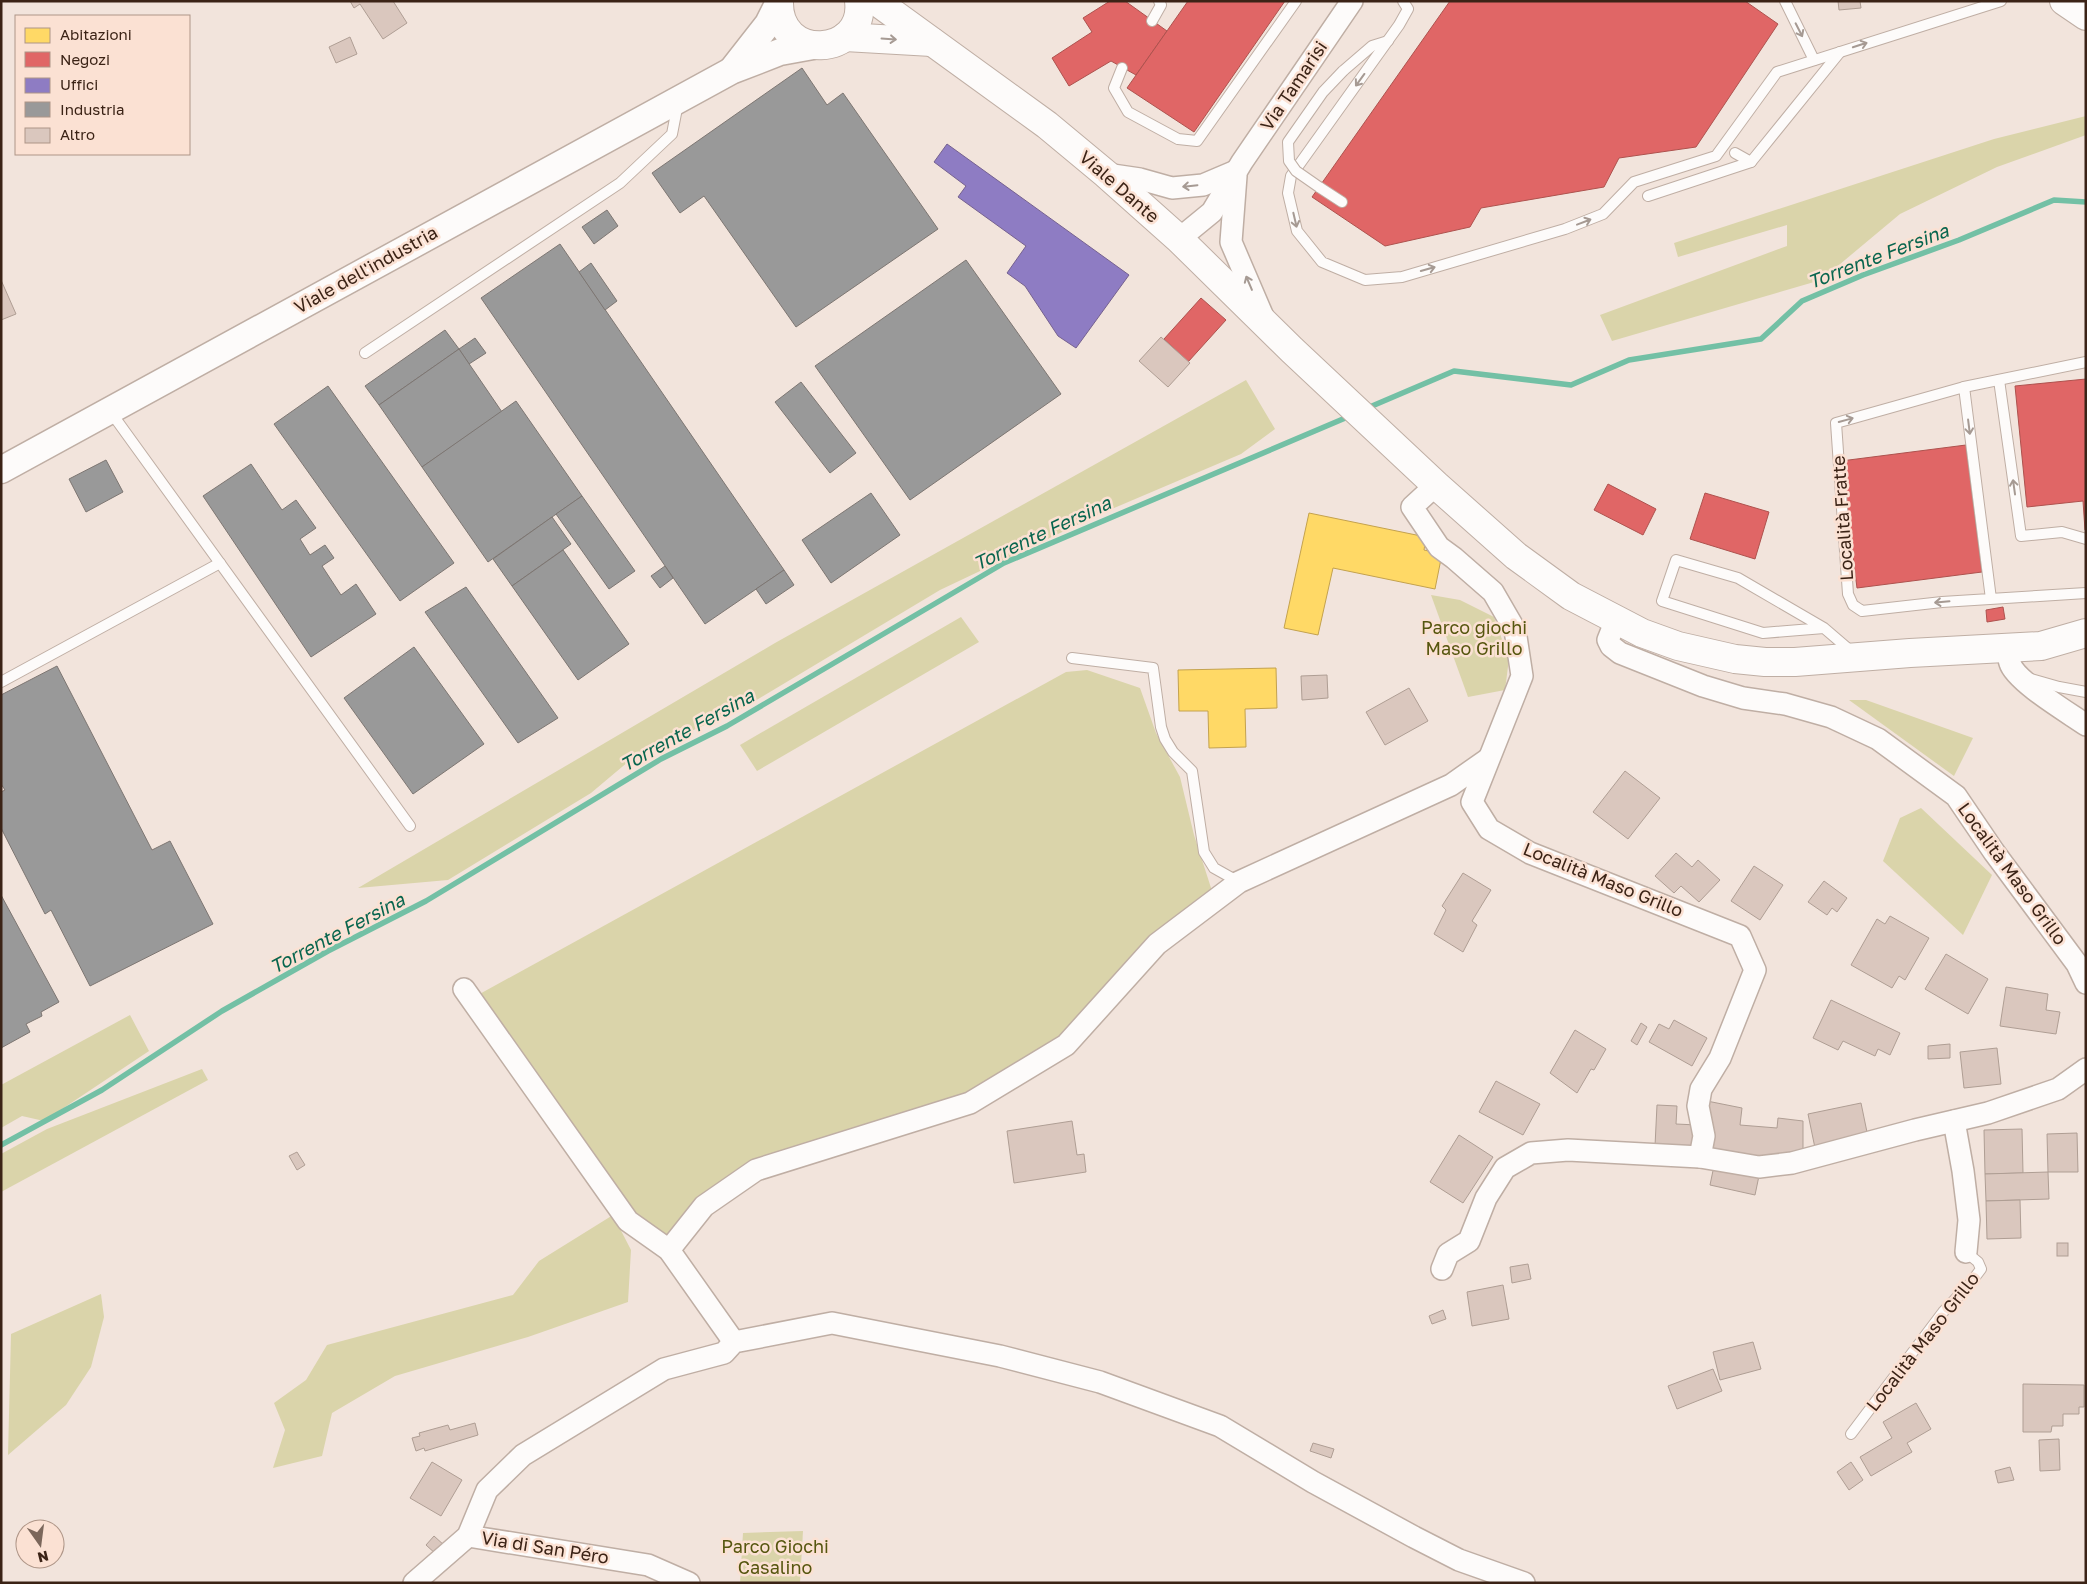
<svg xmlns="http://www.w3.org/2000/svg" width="2087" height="1584" font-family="'Golos Text',sans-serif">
<rect width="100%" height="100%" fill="#f2e4dc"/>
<g fill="#dad4aa">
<path d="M 2086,116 L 2086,135 L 1997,167 L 1900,214 L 1821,280 L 1612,341 L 1600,315 L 1787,246 L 1787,225 L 1678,257 L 1674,243 L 1994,139 Z"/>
<path d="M 1246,380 L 1275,429 L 1241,454 L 1100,514 L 940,590 L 745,707 L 635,756 L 591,793 L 448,880 L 358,888 L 775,643 Z"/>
<path d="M 1431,595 L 1460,600 L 1494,617 L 1509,659 L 1505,690 L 1468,697 Z"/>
<path d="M 961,617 L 979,642 L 757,771 L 740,745 Z"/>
<path d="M 1087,670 L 1140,688 L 1156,733 L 1180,777 L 1194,835 L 1212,891 L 1063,1041 L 968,1097 L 786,1157 L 668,1245 L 630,1219 L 476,996 L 1066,672 Z"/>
<path d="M 1849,700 L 1866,700 L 1973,738 L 1954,776 Z"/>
<path d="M 1921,808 L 1992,875 L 1963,935 L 1883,861 L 1900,818 Z"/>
<path d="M 130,1015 L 149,1051 L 44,1121 L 22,1116 L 1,1128 L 1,1085 Z"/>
<path d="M 202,1069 L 208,1080 L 1,1192 L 1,1154 L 47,1129 Z"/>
<path d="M 613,1215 L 631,1250 L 628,1302 L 528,1337 L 395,1376 L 332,1413 L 322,1456 L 273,1468 L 285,1430 L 274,1403 L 306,1380 L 327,1345 L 513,1295 L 539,1261 Z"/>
<path d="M 101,1294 L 104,1317 L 91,1367 L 66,1405 L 8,1455 L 11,1334 Z"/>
<path d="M 803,1531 L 800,1583 L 740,1583 L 743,1533 Z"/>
</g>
<g fill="#ffd966" stroke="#c4a24e">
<path d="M 1309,513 L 1426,537 L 1424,550 L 1442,554 L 1435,589 L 1333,568 L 1318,635 L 1284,628 Z"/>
<path d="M 1276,668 L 1277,708 L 1245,709 L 1246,747 L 1209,748 L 1208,711 L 1179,711 L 1178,670 Z"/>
</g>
<g fill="#e06666" stroke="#ae524e">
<path d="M 1110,1 L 1125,1 L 1167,31 L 1136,75 L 1111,61 L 1069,86 L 1052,58 L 1092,32 L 1083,18 Z"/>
<path d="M 1188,1 L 1285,1 L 1194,132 L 1127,88 Z"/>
<path d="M 1450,1 L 1745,1 L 1778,24 L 1696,147 L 1619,158 L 1604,187 L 1481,208 L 1470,227 L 1385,246 L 1312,197 Z"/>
<path d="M 1201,298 L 1226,320 L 1188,362 L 1164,339 Z"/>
<path d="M 2086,379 L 2086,530 L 2085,530 L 2083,501 L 2027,507 L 2015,386 Z"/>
<path d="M 1966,445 L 1982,572 L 1857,588 L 1841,461 Z"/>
<path d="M 1608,484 L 1656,509 L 1643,535 L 1594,510 Z"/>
<path d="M 1705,493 L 1769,512 L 1755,559 L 1690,539 Z"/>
<path d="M 2003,607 L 2005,619 L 1987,622 L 1986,610 Z"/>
</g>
<path fill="#8e7cc3" stroke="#75618f" d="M 947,144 L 1129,275 L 1076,348 L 1058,336 L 1025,286 L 1007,273 L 1026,246 L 958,197 L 966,186 L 934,162 Z"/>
<g fill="#999" stroke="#7d7672">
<path d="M 802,68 L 827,105 L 843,93 L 938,229 L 796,327 L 704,196 L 680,213 L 652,173 Z"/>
<path d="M 607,210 L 618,226 L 594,244 L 582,227 Z"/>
<path d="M 560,244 L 784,570 L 705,624 L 481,298 Z"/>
<path d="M 966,260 L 1061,394 L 910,500 L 815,366 Z"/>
<path d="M 591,263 L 617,301 L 605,310 L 579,272 Z"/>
<path d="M 445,330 L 459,349 L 379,405 L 365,386 Z"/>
<path d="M 475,338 L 486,353 L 469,364 L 459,349 Z"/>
<path d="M 459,349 L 502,412 L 422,467 L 379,405 Z"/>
<path d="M 801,382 L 856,453 L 830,473 L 775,402 Z"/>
<path d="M 328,386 L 454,563 L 400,601 L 274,424 Z"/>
<path d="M 516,401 L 582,496 L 488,562 L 422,467 Z"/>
<path d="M 106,460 L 123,492 L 86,512 L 69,479 Z"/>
<path d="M 251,464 L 282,510 L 296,500 L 316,528 L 300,539 L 310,555 L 325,545 L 334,558 L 322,566 L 341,595 L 356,584 L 376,614 L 311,657 L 203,496 Z"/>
<path d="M 871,493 L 900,535 L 831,583 L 802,540 Z"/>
<path d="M 582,496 L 635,571 L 609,589 L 556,514 Z"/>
<path d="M 552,517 L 571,544 L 512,586 L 493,559 Z"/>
<path d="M 563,550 L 629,644 L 578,680 L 512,586 Z"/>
<path d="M 665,566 L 673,578 L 660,588 L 651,576 Z"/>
<path d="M 784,570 L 794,585 L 766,604 L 756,589 Z"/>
<path d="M 466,587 L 558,718 L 518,743 L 425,612 Z"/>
<path d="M 414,647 L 484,744 L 413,794 L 344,698 Z"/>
<path d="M 57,666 L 152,850 L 170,841 L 213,924 L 90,986 L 51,910 L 45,914 L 1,828 L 1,792 L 5,790 L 1,784 L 1,695 Z"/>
<path d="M 1,895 L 59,1002 L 41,1012 L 42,1016 L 26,1024 L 30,1032 L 1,1048 Z"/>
</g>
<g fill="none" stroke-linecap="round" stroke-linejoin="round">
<g stroke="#73c0a5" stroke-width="5.5">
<path d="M 1365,409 L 1454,371 L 1571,385 L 1629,360 L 1761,339 L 1802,301 L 1863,275 L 1959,240 L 2054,200 L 2086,202"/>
<path d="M 1,1145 L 102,1090 L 222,1011 L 328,951 L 426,901 L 661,759 L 727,726 L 1004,563 L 1350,416"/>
</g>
</g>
<g fill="#dac7be" stroke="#af9e94">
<path d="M 350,1 L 393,1 L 407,23 L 383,39 L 360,4 L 354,8 Z"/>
<path d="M 1838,1 L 1860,1 L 1861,8 L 1839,10 Z"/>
<path d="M 350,37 L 357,54 L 336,63 L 329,47 Z"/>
<path d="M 1,280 L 16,314 L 1,320 Z"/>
<path d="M 1161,337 L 1190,363 L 1168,387 L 1139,361 Z"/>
<path d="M 1327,675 L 1328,698 L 1302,700 L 1301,676 Z"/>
<path d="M 1409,688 L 1428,721 L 1385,745 L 1366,712 Z"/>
<path d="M 1625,771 L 1660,798 L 1628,839 L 1593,812 Z"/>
<path d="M 1676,853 L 1692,867 L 1698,860 L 1720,880 L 1699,902 L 1681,886 L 1674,893 L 1655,876 Z"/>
<path d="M 1754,866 L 1783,885 L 1760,920 L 1731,901 Z"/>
<path d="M 1463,873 L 1491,890 L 1472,921 L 1477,925 L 1463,952 L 1434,934 L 1446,910 L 1442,906 Z"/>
<path d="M 1824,881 L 1847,898 L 1837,912 L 1832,908 L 1827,915 L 1808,902 Z"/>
<path d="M 1890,916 L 1929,938 L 1905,980 L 1899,976 L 1892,988 L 1851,965 L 1877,919 L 1885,924 Z"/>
<path d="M 1946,954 L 1988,979 L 1968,1014 L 1925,989 Z"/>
<path d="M 2006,987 L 2048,994 L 2046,1010 L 2060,1012 L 2056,1034 L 2000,1026 Z"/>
<path d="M 1831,1000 L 1900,1033 L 1890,1055 L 1878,1049 L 1875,1056 L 1843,1041 L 1838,1050 L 1813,1038 Z"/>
<path d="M 1674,1020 L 1707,1038 L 1692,1066 L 1649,1042 L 1659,1024 L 1669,1029 Z"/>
<path d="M 1641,1023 L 1647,1027 L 1637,1045 L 1631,1041 Z"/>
<path d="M 1575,1030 L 1606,1049 L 1594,1070 L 1591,1069 L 1577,1093 L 1550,1073 Z"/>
<path d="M 1950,1044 L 1950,1058 L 1928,1059 L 1928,1046 Z"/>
<path d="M 1997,1048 L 2001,1084 L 1964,1088 L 1960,1052 Z"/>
<path d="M 1496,1081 L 1540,1104 L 1523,1135 L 1479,1112 Z"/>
<path d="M 1707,1101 L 1742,1108 L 1740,1125 L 1777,1128 L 1778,1118 L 1803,1121 L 1803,1151 L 1734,1161 L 1708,1156 Z"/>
<path d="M 1861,1103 L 1868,1137 L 1815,1148 L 1808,1114 Z"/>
<path d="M 1657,1105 L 1677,1106 L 1676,1124 L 1697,1125 L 1696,1148 L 1655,1146 Z"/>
<path d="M 1072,1121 L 1077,1155 L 1084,1154 L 1086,1172 L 1014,1183 L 1007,1131 Z"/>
<path d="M 2022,1129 L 2023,1173 L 1985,1174 L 1984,1130 Z"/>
<path d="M 2077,1133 L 2078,1172 L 2048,1172 L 2047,1134 Z"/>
<path d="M 1459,1135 L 1493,1157 L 1463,1203 L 1430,1182 Z"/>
<path d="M 297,1152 L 305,1165 L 297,1170 L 289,1156 Z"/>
<path d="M 1715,1161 L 1760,1171 L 1755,1195 L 1710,1185 Z"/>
<path d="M 2048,1172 L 2049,1199 L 1986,1201 L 1985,1174 Z"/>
<path d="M 2020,1200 L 2021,1238 L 1987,1239 L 1986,1201 Z"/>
<rect x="2057" y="1243" width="11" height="13"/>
<path d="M 1528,1264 L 1531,1279 L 1512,1283 L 1510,1267 Z"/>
<path d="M 1503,1285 L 1509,1319 L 1472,1326 L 1467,1292 Z"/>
<path d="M 1443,1310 L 1446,1319 L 1432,1324 L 1429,1316 Z"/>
<path d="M 1753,1342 L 1761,1369 L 1720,1380 L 1713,1352 Z"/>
<path d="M 1713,1369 L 1722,1391 L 1677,1409 L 1668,1386 Z"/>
<path d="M 2023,1384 L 2084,1385 L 2084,1407 L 2079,1407 L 2079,1414 L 2063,1414 L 2063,1426 L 2052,1426 L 2051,1432 L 2023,1432 Z"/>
<path d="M 1916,1403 L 1931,1429 L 1907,1443 L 1912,1452 L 1871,1476 L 1860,1457 L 1892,1438 L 1883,1422 Z"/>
<path d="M 475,1423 L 478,1435 L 425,1451 L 424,1448 L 416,1451 L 412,1438 L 420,1436 L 419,1433 L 448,1425 L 450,1430 Z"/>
<path d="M 2059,1439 L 2060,1470 L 2040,1471 L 2039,1440 Z"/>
<path d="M 1313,1443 L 1334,1449 L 1331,1458 L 1310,1451 Z"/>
<path d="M 432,1462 L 462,1480 L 441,1516 L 410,1498 Z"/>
<path d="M 1851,1462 L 1863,1480 L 1849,1490 L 1837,1472 Z"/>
<path d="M 2010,1467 L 2014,1480 L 1998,1483 L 1995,1471 Z"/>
<path d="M 434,1536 L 445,1546 L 437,1555 L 426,1545 Z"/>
</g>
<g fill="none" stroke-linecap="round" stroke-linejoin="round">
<g stroke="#bfaea4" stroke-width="12">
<g id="service">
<path d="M 1403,1 L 1408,9 L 1399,25 L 1291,176 L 1288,193 L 1297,231 L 1322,262 L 1365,280 L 1402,277 L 1565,229 L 1603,214 L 1634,182 L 1716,156 L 1777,72 L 2001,1"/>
<path d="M 1785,1 L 1814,60"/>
<path d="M 1152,21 L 1161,5 L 1159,1"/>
<path d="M 1122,68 L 1114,88 L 1128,112 L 1178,139 L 1197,141 L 1296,1"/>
<path d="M 1343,71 L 1372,46 L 1388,41"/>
<path d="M 1735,153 L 1751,162"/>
<path d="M 1319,187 L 1342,202"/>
<path d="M 1648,196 L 1751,162 L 1840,52"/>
<path d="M 365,353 L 620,183 L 672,134 L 678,103"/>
<path d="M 1999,380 L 2021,536 L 2062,532 L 2086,539"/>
<path d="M 1964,387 L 2086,362"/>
<path d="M 110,411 L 410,826"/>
<path d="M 1991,599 L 1964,387 L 1836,423 L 1848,594 L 1853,605 L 1862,611 L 1942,602 L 2086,593"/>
<path d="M 1824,628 L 1763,633 L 1662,601 L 1676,560 L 1738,578 L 1824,628 L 1852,652"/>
<path d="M 1072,658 L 1153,668 L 1161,727 L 1165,739 L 1173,752 L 1192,771 L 1204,852 L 1214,868 L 1239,882"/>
<path d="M 2031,679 L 2059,687 L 2086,692"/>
<path d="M 1,682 L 220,563"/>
<path d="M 1851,1434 L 1943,1312 L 1969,1285 L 1981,1269 L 1978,1262 L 1966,1252"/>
</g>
</g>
<g stroke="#bfaea4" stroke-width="24">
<g id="minor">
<path d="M 1106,174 L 1140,179 L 1172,188 L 1203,185 L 1236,171"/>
<path d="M 1236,176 L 1231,242 L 1264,319"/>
<path d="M 1179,239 L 1212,212 L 1242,162 L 1352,1"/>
<path d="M 1436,485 L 1412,507 L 1439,547 L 1454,558 L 1493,592 L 1515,630 L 1522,676 L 1472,802 L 1489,829 L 1530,853 L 1740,936 L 1755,970 L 1720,1058 L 1701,1089 L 1698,1106 L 1704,1136 L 1700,1157 L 1568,1150 L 1531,1153 L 1505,1168 L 1486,1198 L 1469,1241 L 1448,1254 L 1442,1269"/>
<path d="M 1616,620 L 1608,640 L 1611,646 L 1620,653 L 1703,686 L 1743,698 L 1785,704 L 1831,717 L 1878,739 L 1956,796 L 1994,852 L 2077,964 L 2086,983"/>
<path d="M 2008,647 C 2009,652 2008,658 2010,663 C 2015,681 2069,713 2086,725"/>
<path d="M 464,989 L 628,1221 L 669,1250 L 734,1342"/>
<path d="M 1954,1121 L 1963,1171 L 1969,1220 L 1966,1252"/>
<path d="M 1700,1157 L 1759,1167 L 1792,1163 L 1915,1130 L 1988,1113 L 2058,1089 L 2086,1069"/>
<path d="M 669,1250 L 704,1206 L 756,1170 L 970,1103 L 1066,1045 L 1157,944 L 1239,882 L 1451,785 L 1488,759"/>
<path d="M 468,1536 L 648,1565 L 689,1583"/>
<path d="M 414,1583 L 468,1536 L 487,1490 L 523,1455 L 664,1369 L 724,1353 L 734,1342 L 832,1323 L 1000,1356 L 1100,1382 L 1220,1426 L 1313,1482 L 1414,1537 L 1459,1560 L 1524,1583"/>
</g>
</g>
<g stroke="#bfaea4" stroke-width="29">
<g id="tertiary">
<path d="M 732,70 L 768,24 L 779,2"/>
<path d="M 1,470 L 731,71 L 780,52 L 813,46"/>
</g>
</g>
<g stroke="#bfaea4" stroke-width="30">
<g id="secondary">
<path d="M 779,1 C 777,63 866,57 859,1"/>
<path d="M 876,1 L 1047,125 L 1106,174 L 1179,239 L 1292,350 L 1436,485 L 1516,556 L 1571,596 L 1642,633 L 1678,646 L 1735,659 L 1765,662 L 1795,662 L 1910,653 L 2041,646 L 2086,633"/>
<path d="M 845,37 L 932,42"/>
</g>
</g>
<g stroke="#bfaea4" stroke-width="30">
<path id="trunk" d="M 2064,1 L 2086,16"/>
</g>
<use href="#service" stroke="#fdfbfa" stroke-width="10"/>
<use href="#minor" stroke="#fdfbfa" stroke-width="21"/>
<use href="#tertiary" stroke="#fdfbfa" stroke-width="26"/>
<use href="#secondary" stroke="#fdfbfa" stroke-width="28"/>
<use href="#trunk" stroke="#fdfbfa" stroke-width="28"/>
<g stroke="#bfaea4" stroke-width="12" stroke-linecap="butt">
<path id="service-bridge" d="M 1319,187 L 1296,171 L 1289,161 L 1288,142 L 1323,92 L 1343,71"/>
</g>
<use href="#service-bridge" stroke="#fdfbfa" stroke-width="10"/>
</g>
<defs><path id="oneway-shaft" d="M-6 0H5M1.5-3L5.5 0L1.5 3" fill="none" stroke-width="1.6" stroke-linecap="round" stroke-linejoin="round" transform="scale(1.25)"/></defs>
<g stroke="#a69a93">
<use href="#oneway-shaft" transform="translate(1799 30) rotate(63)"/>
<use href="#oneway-shaft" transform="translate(889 39) rotate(4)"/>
<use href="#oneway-shaft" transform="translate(1860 45) rotate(-18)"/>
<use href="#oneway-shaft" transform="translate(1360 80) rotate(126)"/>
<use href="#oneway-shaft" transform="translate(1190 186) rotate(174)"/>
<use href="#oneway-shaft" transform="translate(1295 220) rotate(77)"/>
<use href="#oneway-shaft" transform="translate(1584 222) rotate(-21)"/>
<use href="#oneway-shaft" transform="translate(1428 269) rotate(-16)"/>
<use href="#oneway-shaft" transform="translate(1249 283) rotate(-113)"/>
<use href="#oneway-shaft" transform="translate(1846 420) rotate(-15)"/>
<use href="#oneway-shaft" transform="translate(1969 427) rotate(83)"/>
<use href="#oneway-shaft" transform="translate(2014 487) rotate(-98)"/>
<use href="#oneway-shaft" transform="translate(1942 602) rotate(175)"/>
</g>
<g text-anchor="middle" stroke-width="5" stroke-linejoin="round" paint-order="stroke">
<g font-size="18" fill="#3b2316" stroke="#fbe1d3">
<text transform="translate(1294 86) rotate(-56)" y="6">Via Tamarisi</text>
<text transform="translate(1119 187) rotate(41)" y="6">Viale Dante</text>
<text transform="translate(366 270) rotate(-29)" y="6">Viale dell'industria</text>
<text transform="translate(1843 518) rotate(-94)" y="6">Località Fratte</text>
<text transform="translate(2012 874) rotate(54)" y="6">Località Maso Grillo</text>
<text transform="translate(1603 880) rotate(22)" y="6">Località Maso Grillo</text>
<text transform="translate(1923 1342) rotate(-52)" y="6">Località Maso Grillo</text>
<text transform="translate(545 1548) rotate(9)" y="6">Via di San Péro</text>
</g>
<g font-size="18" fill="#56560f" stroke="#fbe1d3">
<text x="1474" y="634">Parco giochi<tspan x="1474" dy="21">Maso Grillo</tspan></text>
<text x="775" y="1553">Parco Giochi<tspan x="775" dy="21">Casalino</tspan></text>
</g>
<g font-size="19" font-style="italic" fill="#08654e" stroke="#fbe1d3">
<text transform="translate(1878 256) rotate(-21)" y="7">Torrente Fersina</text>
<text transform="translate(1042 533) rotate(-25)" y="7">Torrente Fersina</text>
<text transform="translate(687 730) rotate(-29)" y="7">Torrente Fersina</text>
<text transform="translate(337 933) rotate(-28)" y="7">Torrente Fersina</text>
</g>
</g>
<rect width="2087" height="1584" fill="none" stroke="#3b2316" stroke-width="5"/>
<rect x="15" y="15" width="175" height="140" fill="#fbe1d3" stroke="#ae9587"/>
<rect x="25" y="28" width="25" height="15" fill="#ffd966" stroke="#ae9587"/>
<text x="60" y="40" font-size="15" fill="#3b2316">Abitazioni</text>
<rect x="25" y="52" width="25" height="15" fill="#e06666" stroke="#ae9587"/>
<text x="60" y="65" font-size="15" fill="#3b2316">Negozi</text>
<rect x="25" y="78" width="25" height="15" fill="#8e7cc3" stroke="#ae9587"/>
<text x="60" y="90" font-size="15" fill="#3b2316">Uffici</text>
<rect x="25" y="102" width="25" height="15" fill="#999999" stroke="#ae9587"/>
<text x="60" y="115" font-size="15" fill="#3b2316">Industria</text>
<rect x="25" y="128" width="25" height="15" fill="#dac7be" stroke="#ae9587"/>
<text x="60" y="140" font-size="15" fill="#3b2316">Altro</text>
<g transform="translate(40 1544) rotate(166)"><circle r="24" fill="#fbe1d3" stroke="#ae9587"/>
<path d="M0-4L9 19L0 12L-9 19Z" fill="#7b675b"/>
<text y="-8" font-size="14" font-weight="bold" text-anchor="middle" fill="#3b2316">N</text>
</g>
</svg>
